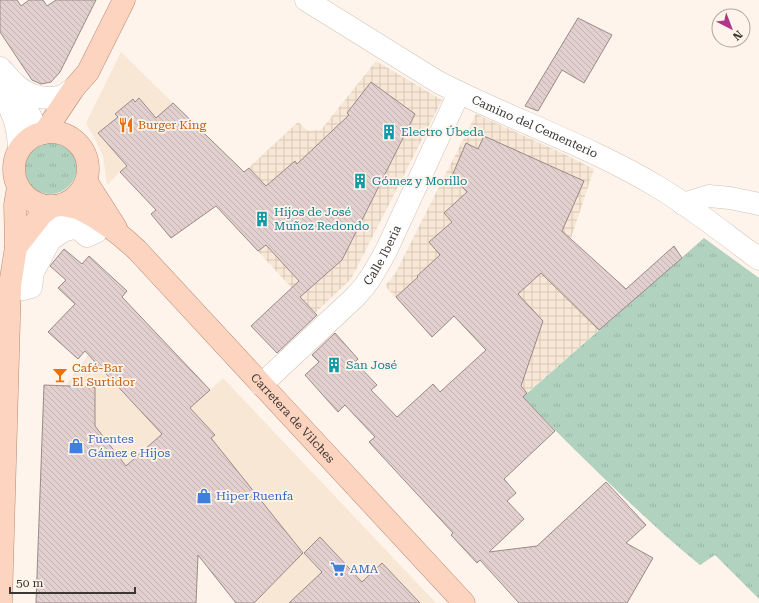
<svg xmlns="http://www.w3.org/2000/svg" width="759" height="603" font-family="'Roboto Serif',serif">
<defs>
<pattern id="industrial-grid" width="8" height="8" patternUnits="userSpaceOnUse"><rect width="8" height="8" fill="#f9e7d5"/><path d="M0 4h8M4 0v8" fill="none" stroke="#d6c7b7"/></pattern>
<pattern id="grass-tufts" width="24" height="20" patternUnits="userSpaceOnUse"><rect width="24" height="20" fill="#b1d2be"/><path d="M3 7l-1-3M5 7V3M7 7l1-3M15 17l-1-3M17 17v-4M19 17l1-3" fill="none" stroke="#99b5a4"/></pattern>
<pattern id="building-back-hatch" width="6" height="6" patternUnits="userSpaceOnUse"><rect width="6" height="6" fill="#e2d0cf"/><path d="M-1 5l2 2M0 0l6 6M5-1l2 2" fill="none" stroke="#c3b3b2"/></pattern>
</defs>
<rect width="100%" height="100%" fill="#fef4eb"/>
<g fill="#f9e7d5">
<path d="M 121,52 L 247,176 L 143,149 L 107,185 L 103,156 L 97,143 L 86,123 Z"/>
<path d="M 88,355 L 163,434 L 223,378 L 436,603 L 236,603 L 175,527 L 39,521 L 44,386 L 65,386 Z"/>
</g>
<g fill="url(#industrial-grid)">
<path d="M 376,61 L 442,100 L 351,279 L 315,313 L 216,206 L 244,172 L 298,122 L 308,131 L 321,130 Z"/>
<path d="M 476,114 L 566,155 L 594,169 L 555,286 L 599,330 L 527,393 L 454,316 L 432,337 L 385,286 L 395,274 Z"/>
</g>
<g fill="url(#grass-tufts)">
<circle cx="50" cy="167" r="27"/>
<path d="M 704,238 L 759,278 L 759,599 L 715,555 L 700,565 C 676,546 654,525 631,504 C 594,469 558,434 523,397 Z"/>
</g>
<g fill="url(#building-back-hatch)" stroke="#9a8988">
<path d="M 0,0 L 17,0 L 21,6 L 29,0 L 43,0 L 47,6 L 56,0 L 96,0 L 60,72 L 51,82 L 41,84 L 32,80 L 0,32 Z"/>
<path d="M 578,18 L 612,35 L 584,83 L 562,70 L 538,111 L 525,106 Z"/>
<path d="M 371,82 L 415,114 L 342,260 L 300,297 L 317,315 L 277,353 L 251,326 L 299,281 L 266,245 L 258,251 L 216,206 L 171,238 L 151,214 L 156,210 L 120,172 L 127,166 L 98,133 L 118,117 L 115,114 L 133,99 L 135,102 L 139,98 L 156,118 L 173,103 L 244,172 L 249,168 L 266,186 L 295,161 L 297,164 L 349,115 L 347,113 Z"/>
<path d="M 484,136 L 584,181 L 562,231 L 626,289 L 674,246 L 682,258 L 599,330 L 541,273 L 518,294 L 543,321 L 521,386 L 527,393 L 523,397 L 555,431 L 504,479 L 516,493 L 507,501 L 524,519 L 489,552 L 537,546 L 606,482 L 646,525 L 626,543 L 653,558 L 627,603 L 519,603 L 480,560 L 477,563 L 451,535 L 453,533 L 369,442 L 375,437 L 345,405 L 338,412 L 305,375 L 319,362 L 312,355 L 335,333 L 358,359 L 355,362 L 377,385 L 371,390 L 397,417 L 433,384 L 440,392 L 486,350 L 454,316 L 432,337 L 396,297 L 418,277 L 417,276 L 440,255 L 429,242 L 452,222 L 444,213 L 467,192 L 452,176 L 466,143 L 478,149 Z"/>
<path d="M 64,249 L 82,264 L 89,256 L 127,291 L 122,297 L 210,390 L 190,408 L 215,435 L 211,438 L 303,553 L 254,603 L 236,603 L 198,555 L 196,603 L 36,603 L 44,385 L 95,387 L 95,426 L 126,466 L 162,434 L 85,351 L 78,359 L 48,332 L 75,304 L 58,288 L 66,280 L 50,266 Z"/>
<path d="M 320,537 L 362,582 L 382,563 L 420,603 L 289,603 L 322,572 L 304,553 Z"/>
</g>
<g fill="none" stroke-linecap="round" stroke-linejoin="round">
<g stroke="#cfc3b8" stroke-width="23">
<g id="minor">
<path id="s1" d="M 306,0 L 438,82 C 510,119 588,145 658,187 C 693,208 726,235 759,259"/>
<path d="M 0,68 C 5,73 9,79 15,84 C 27,96 48,102 64,95 C 68,93 71,90 74,88"/>
<path d="M 0,82 L 15,121 L 18,135 L 19,150"/>
<path d="M 15,85 L 39,134"/>
<path d="M 683,204 L 709,196 L 730,198 L 759,204"/>
<path d="M 72,215 L 81,219 L 96,232 L 87,236 L 79,229 L 74,228 L 63,231 L 50,240 L 33,272 L 31,287 L 23,289 C 27,268 32,222 57,216 C 62,215 67,216 72,215 Z"/>
<path id="s2" d="M 261,385 L 355,297 C 369,283 377,267 386,251 L 459,93"/>
</g>
</g>
<g stroke="#b88a72" stroke-width="23">
<g id="major">
<circle cx="51" cy="169" r="37"/>
<path d="M 44,133 L 74,88 L 88,72 L 124,0"/>
<path d="M 86,181 L 116,228"/>
<path id="s3" d="M 62,205 C 67,206 75,207 80,209 C 101,219 121,235 137,250 L 464,603"/>
<path d="M 16,247 L 41,215 L 51,207"/>
<path d="M 1,603 L 10,285 L 16,247 L 15,205 L 18,187"/>
</g>
</g>
<use href="#minor" stroke="#fff" stroke-width="22"/>
<use href="#major" stroke="#fdd4bf" stroke-width="22"/>
</g>
<defs>
<g id="restaurant-bare" transform="scale(1.2)"><path d="M-5-6h1v4h1v-4h1v4h1v-4h1v5L-1.5 .5V6h-2V.5L-5-1ZM5-6V6H3V1.5H1.5Q1.5-4 5-6Z" fill="#e8710a" stroke="#fef4eb" stroke-width="2.5" paint-order="stroke"/></g>
<g id="building-bare" transform="scale(1.2)"><path d="M-4-6H4V6H1V3H-1V6H-4ZM-2.5-4.3h1.7v1.8h-1.7ZM.8-4.3h1.7v1.8H.8ZM-2.5-1h1.7V.8h-1.7ZM.8-1h1.7V.8H.8Z" fill="#0f9aa8" stroke="#fef4eb" stroke-width="2.5" paint-order="stroke"/></g>
<g id="bar-bare" transform="scale(1.2)"><path d="M-6-5H6L.8 .8V4.5H3.5V6h-7V4.5H-.8V.8Z" fill="#e8710a" stroke="#fef4eb" stroke-width="2.5" paint-order="stroke"/></g>
<g id="shop-bare" transform="scale(1.2)"><path d="M-5-2.5h2.3a2.7 3.5 0 0 1 5.4 0H5L5.5 6h-11ZM-1.5-2.5h3a1.5 2.3 0 0 0-3 0Z" fill="#3f7fe0" stroke="#fef4eb" stroke-width="2.5" paint-order="stroke"/></g>
<g id="supermarket-bare" transform="scale(1.2)"><path d="M-6-5.5h2.5l.6 2H6L4.5 2H-2.5L-4.4-4H-6ZM-1.5 3.2a1.3 1.3 0 1 0 .1 0ZM3 3.2a1.3 1.3 0 1 0 .1 0Z" fill="#3f7fe0" stroke="#fef4eb" stroke-width="2.5" paint-order="stroke"/></g>
</defs>
<g fill-rule="evenodd">
<use href="#restaurant-bare" x="126" y="125"/>
<use href="#building-bare" x="389" y="132"/>
<use href="#building-bare" x="360" y="181"/>
<use href="#building-bare" x="262" y="219"/>
<use href="#building-bare" x="334" y="365"/>
<use href="#bar-bare" x="60" y="375"/>
<use href="#shop-bare" x="76" y="446"/>
<use href="#shop-bare" x="204" y="496"/>
<use href="#supermarket-bare" x="338" y="569"/>
</g>
<g text-anchor="middle" stroke-width="3.5" stroke-linejoin="round" paint-order="stroke">
<g font-size="12" fill="#c56008" stroke="#fef4eb" text-anchor="start">
<text x="138" y="129">Burger King</text>
<text x="72" y="372">Café-Bar<tspan x="72" dy="14">El Surtidor</tspan></text>
</g>
<g font-size="12" fill="#3b3732" stroke="#fef4eb">
<text dy="4" stroke="none"><textPath href="#s1" startOffset="262">Camino del Cementerio</textPath></text>
<text dy="4" stroke="none"><textPath href="#s2" startOffset="179">Calle Iberia</textPath></text>
<text dy="4" stroke="none"><textPath href="#s3" startOffset="318">Carretera de Vilches</textPath></text>
</g>
<g font-size="12" fill="#0d838f" stroke="#fef4eb" text-anchor="start">
<text x="401" y="136">Electro Úbeda</text>
<text x="372" y="185">Gómez y Morillo</text>
<text x="274" y="216">Hijos de José<tspan x="274" dy="14">Muñoz Redondo</tspan></text>
<text x="346" y="369">San José</text>
</g>
<g font-size="12" fill="#366cbe" stroke="#fef4eb" text-anchor="start">
<text x="88" y="443">Fuentes<tspan x="88" dy="14">Gámez e Hijos</tspan></text>
<text x="216" y="500">Hiper Ruenfa</text>
<text x="350" y="573">AMA</text>
</g>
</g>
<g transform="translate(731 28) rotate(138)"><circle r="19" fill="#fef4eb" stroke="#b0a8a1"/>
<path d="M0-3L7 15L0 10L-7 15Z" fill="#af368a"/>
<text y="-6" font-size="11" font-weight="bold" text-anchor="middle" fill="#3b3732">N</text>
</g>
<path d="M10 587v6h125v-6" fill="none" stroke="#3b3732" stroke-width="2"/>
<text x="16" y="587" font-size="12" fill="#3b3732" stroke="#fef4eb" stroke-width="3" paint-order="stroke">50 m</text>
</svg>
